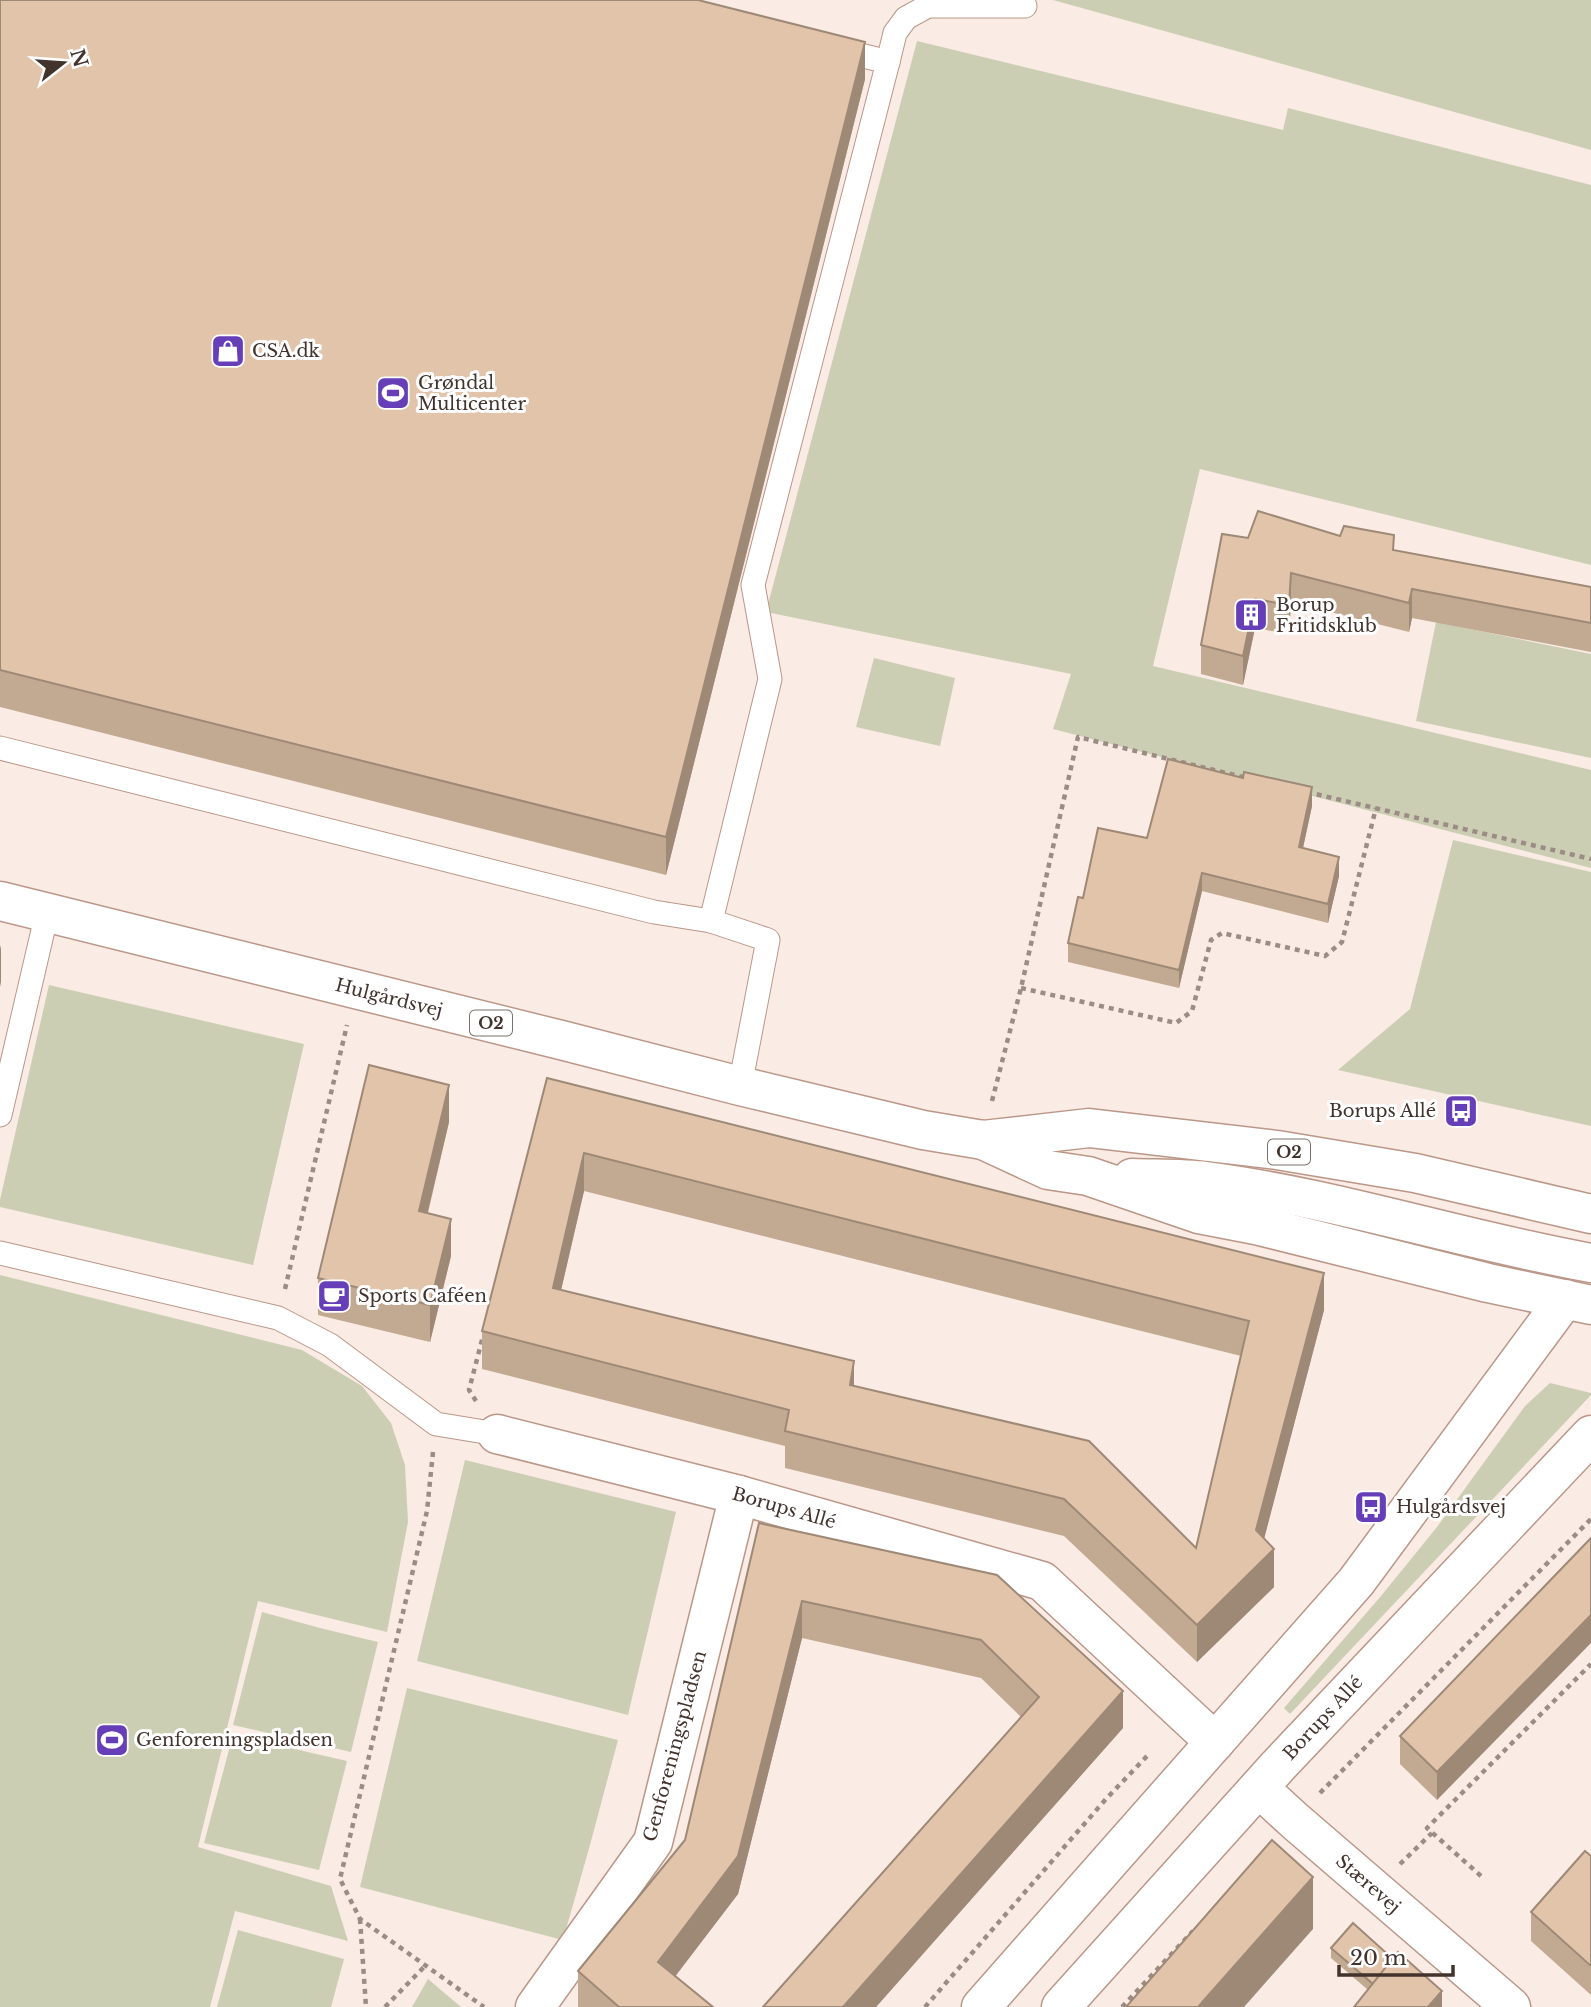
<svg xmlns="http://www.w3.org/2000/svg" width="1591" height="2007" font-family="'Libre Baskerville',serif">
<rect width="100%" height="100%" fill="#faebe4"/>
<g fill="#ccceb4">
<path d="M 1053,0 L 1591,0 L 1591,150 Z"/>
<path d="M 917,41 L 1283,130 L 1288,108 L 1591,185 L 1591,565 L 1200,469 L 1153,666 L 1591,770 L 1591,868 L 1053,729 L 1071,674 L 766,612 Z"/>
<path d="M 1436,622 L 1591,654 L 1591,758 L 1416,721 Z"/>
<path d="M 874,658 L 955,678 L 940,746 L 856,727 Z"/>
<path d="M 1453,840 L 1591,872 L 1591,1126 L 1338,1070 L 1410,1009 Z"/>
<path d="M 49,985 L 304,1044 L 253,1265 L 0,1207 L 0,1200 Z"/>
<path d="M 0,1275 L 302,1350 L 362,1386 L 391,1423 L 405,1465 L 408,1522 L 387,1632 L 258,1601 L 198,1847 L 331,1886 L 348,1941 L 235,1911 L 210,2007 L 0,2007 Z"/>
<path d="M 1550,1383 L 1591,1393 L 1591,1395 L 1290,1714 L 1284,1708 L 1381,1596 L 1437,1527 L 1525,1406 Z"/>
<path d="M 465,1460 L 676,1512 L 628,1715 L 417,1661 Z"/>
<path d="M 262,1612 L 320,1628 L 378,1642 L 351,1752 L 233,1725 Z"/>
<path d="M 407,1688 L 618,1740 L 590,1845 L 563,1940 L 360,1887 Z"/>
<path d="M 233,1735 L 347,1761 L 319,1870 L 204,1843 Z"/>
<path d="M 238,1930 L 344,1959 L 331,2007 L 217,2007 Z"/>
<path d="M 428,1979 L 461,2007 L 412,2007 Z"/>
</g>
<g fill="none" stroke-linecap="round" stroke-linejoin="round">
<g stroke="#ba9788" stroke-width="25">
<g id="service">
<path d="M 888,62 L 895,33 L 906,18 L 928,6 L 1025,6 L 1022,0"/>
<path d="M 0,748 L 654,912 L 711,921 L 768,940 L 740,1086"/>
<path d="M 711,921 L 770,679 L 753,585 L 888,62 L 836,49"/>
<path d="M 0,1115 L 47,913"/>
<path d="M 0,1253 L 278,1318 L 330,1345 L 436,1424 L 497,1434"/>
</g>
</g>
<g stroke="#ba9788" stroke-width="41">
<g id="minor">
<path d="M 497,1434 L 739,1495 L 1042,1581 L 1215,1742"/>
<path d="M 1259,1788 L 1295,1821 L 1511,2007"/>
<path d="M 535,2007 L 653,1842 L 739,1495"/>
</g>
</g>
<g stroke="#ba9788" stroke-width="41">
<g id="tertiary">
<path d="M 981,2007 L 1356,1582 L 1565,1299"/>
<path d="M 1061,2007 L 1278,1766 L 1591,1435"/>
</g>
</g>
<g stroke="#ba9788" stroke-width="41">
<g id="primary">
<path d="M 0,901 L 561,1040 L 740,1086 L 923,1130 L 983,1140 L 1089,1128 L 1277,1150 L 1415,1173 L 1591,1214"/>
<path d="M 983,1140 L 1048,1170 L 1088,1176 L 1199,1214 L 1256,1225 L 1488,1283 L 1591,1305"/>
<path d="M 1132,1178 C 1156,1179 1182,1178 1206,1181 C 1337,1198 1462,1240 1591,1263"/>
</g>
</g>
<g stroke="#9b8c85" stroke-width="4.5" stroke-dasharray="5 5" stroke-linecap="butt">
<path d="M 1307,792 L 1591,859"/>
<path d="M 1021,988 L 1176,1023 L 1192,1011 L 1211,940 L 1222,933 L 1325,956 L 1342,942 L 1376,808"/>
<path d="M 992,1101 L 1021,988 L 1078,737 L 1247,778"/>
<path d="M 285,1289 L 347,1025"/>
<path d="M 476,1401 L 469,1390 L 483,1336"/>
<path d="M 433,1452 L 427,1511 L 340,1879 L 360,1919 L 484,2007"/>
<path d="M 1320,1793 L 1591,1519"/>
<path d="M 1400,1864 L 1432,1833"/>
<path d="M 1481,1876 L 1427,1828 L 1591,1664"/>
<path d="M 360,1919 L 366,2007"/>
<path d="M 385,2007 L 425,1966"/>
<path d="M 925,2007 L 1106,1799 L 1148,1755"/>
<path d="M 1122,2007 L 1193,1931"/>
</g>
<use href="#service" stroke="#fff" stroke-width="23"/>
<use href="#minor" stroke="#fff" stroke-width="38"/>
<use href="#tertiary" stroke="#fff" stroke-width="38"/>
<use href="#primary" stroke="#fff" stroke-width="38"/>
</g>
<g fill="#c2a992" fill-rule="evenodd">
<path d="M 0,0 L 865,79 L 666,875 L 0,707 Z"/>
<path d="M 1340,536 L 1394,550 L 1591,587 L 1591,652 L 1412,618 L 1409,632 L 1291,602 L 1289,634 L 1255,628 L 1243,685 L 1201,674 L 1201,645 L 1248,538 Z"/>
<path d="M 1312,806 L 1303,848 L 1339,876 L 1328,923 L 1202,891 L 1179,988 L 1068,962 L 1068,943 L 1083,898 L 1147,838 Z"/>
<path d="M 547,1078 L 1324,1310 L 1264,1538 L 1274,1587 L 1197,1662 L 1064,1536 L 785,1468 L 785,1446 L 482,1369 L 482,1331 ZM 584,1191 L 1241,1356 L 1196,1548 L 561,1290 Z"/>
<path d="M 449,1122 L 428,1213 L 451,1256 L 430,1342 L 318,1315 L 318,1278 Z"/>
<path d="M 759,1523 L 997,1575 L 1123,1728 L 876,2007 L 763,2007 L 1021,1717 L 981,1678 L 802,1638 L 738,1894 L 675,1976 L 713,2007 L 578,2007 L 578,1971 L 685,1840 Z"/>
<path d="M 1591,1538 L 1437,1800 L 1400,1764 L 1400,1736 Z"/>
<path d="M 1591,1856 L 1591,1995 L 1531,1941 L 1531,1912 Z"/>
<path d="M 1331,1948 L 1442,2007 L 1368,1990 L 1331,1958 Z"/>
</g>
<g fill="#9e8977">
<path d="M 865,42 L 865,79 L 666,875 L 666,837 Z"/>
<path d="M 1291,573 L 1291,602 L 1289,634 L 1289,605 Z"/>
<path d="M 1412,589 L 1412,618 L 1409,632 L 1409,603 Z"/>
<path d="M 1255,599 L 1255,628 L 1243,685 L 1243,656 Z"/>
<path d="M 1312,787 L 1312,806 L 1299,866 L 1299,847 Z"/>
<path d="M 1339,857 L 1339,876 L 1328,923 L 1328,904 Z"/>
<path d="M 1202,873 L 1202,891 L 1179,988 L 1179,970 Z"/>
<path d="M 1,945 L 1,982 L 0,987 L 0,949 Z"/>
<path d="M 449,1085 L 449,1122 L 419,1248 L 419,1211 Z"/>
<path d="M 584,1153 L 584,1191 L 553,1325 L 553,1288 Z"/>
<path d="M 451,1219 L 451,1256 L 430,1342 L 430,1305 Z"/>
<path d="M 1324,1273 L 1324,1310 L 1257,1566 L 1274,1549 L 1274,1587 L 1197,1662 L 1197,1625 L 1256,1530 Z"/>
<path d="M 854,1361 L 854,1398 L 850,1385 Z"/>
<path d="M 802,1601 L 802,1638 L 738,1894 L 658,1999 L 658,1962 Z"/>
<path d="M 1591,1615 L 1591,1643 L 1437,1800 L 1437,1772 Z"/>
<path d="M 1123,1691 L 1123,1728 L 876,2007 L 843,2007 Z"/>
<path d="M 1313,1877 L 1313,1929 L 1244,2007 L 1198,2007 Z"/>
<path d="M 1442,1991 L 1442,2007 L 1428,2007 Z"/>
</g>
<g fill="#e1c4aa" stroke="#9e8977" stroke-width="2" fill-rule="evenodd">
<path d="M 0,0 L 698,0 L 865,42 L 666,837 L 0,670 Z"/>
<path d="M 1258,511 L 1340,536 L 1344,526 L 1394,535 L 1393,550 L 1591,587 L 1591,623 L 1412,589 L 1409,603 L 1291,573 L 1289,605 L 1255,599 L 1243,656 L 1201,645 L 1222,534 L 1248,538 Z"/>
<path d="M 1168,759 L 1243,778 L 1244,772 L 1312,787 L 1299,847 L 1339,857 L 1328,904 L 1202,873 L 1179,970 L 1068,943 L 1078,897 L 1083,898 L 1098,828 L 1147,838 Z"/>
<path d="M 369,1065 L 449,1085 L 419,1211 L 451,1219 L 430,1305 L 318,1278 Z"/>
<path d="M 547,1078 L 1324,1273 L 1256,1530 L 1274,1549 L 1197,1625 L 1064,1499 L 785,1431 L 789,1410 L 482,1331 ZM 584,1153 L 1249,1321 L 1196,1548 L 1089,1441 L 850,1385 L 854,1361 L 553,1288 Z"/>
<path d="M 759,1523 L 997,1575 L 1123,1691 L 843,2007 L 763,2007 L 1039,1697 L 981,1640 L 802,1601 L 738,1856 L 658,1962 L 713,2007 L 619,2007 L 578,1971 L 685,1840 Z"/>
<path d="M 1591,1538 L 1591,1615 L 1437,1772 L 1400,1736 Z"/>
<path d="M 1272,1840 L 1313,1877 L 1198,2007 L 1126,2007 Z"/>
<path d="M 1585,1851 L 1591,1856 L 1591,1966 L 1531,1912 Z"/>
<path d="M 1353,1923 L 1393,1959 L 1373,1984 L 1331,1948 Z"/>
<path d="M 1398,1952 L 1442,1991 L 1428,2007 L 1354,2007 Z"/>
</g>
<defs>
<g id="shop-square" transform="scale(1.75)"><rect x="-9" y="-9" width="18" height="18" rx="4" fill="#663fb8" stroke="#fff"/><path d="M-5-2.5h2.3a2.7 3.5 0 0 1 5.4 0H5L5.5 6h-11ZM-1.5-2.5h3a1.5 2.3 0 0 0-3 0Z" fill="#fff"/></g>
<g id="stadium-square" transform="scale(1.75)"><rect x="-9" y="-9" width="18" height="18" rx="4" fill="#663fb8" stroke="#fff"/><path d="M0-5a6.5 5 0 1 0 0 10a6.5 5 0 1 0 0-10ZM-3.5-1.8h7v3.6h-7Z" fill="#fff"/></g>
<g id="building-square" transform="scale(1.75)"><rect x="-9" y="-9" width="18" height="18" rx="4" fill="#663fb8" stroke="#fff"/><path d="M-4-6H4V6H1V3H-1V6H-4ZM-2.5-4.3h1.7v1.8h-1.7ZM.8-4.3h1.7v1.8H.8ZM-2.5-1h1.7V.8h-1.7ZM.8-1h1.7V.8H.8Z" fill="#fff"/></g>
<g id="bus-square" transform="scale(1.75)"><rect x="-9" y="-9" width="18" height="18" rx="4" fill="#663fb8" stroke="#fff"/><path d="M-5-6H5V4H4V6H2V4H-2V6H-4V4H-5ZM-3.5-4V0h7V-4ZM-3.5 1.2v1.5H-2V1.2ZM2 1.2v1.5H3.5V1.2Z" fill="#fff"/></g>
<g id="cafe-square" transform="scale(1.75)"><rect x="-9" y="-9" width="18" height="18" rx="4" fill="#663fb8" stroke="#fff"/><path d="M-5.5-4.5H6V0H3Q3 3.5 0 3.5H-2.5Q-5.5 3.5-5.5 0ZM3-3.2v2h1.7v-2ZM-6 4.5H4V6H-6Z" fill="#fff"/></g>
</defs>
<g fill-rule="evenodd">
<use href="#shop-square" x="228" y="351"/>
<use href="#stadium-square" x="393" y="393"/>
<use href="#building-square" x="1251" y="615"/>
<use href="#bus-square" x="1461" y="1111"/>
<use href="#cafe-square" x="334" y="1296"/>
<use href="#bus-square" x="1371" y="1507"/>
<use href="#stadium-square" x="112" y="1740"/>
</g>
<g text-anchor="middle" stroke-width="6" stroke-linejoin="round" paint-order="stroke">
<g fill="#fff" stroke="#7b706c" stroke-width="2">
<rect x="470" y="1010.5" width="42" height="25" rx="5"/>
<rect x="1268" y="1139.5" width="42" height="25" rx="5"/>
</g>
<g font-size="16" font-weight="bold" fill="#42332d">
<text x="491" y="1029">O2</text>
<text x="1289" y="1158">O2</text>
</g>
<g font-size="18" fill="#42332d" stroke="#fff" text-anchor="start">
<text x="252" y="357">CSA.dk</text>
<text x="418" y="389">Grøndal<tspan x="418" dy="21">Multicenter</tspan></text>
<text x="1276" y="611">Borup<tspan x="1276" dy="21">Fritidsklub</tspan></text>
<text x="1436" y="1117" text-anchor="end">Borups Allé</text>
<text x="358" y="1302">Sports Caféen</text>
<text x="1396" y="1513">Hulgårdsvej</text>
<text x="136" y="1746">Genforeningspladsen</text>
</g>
<g font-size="18" fill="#42332d" stroke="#fff">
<text transform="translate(389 998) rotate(14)" y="6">Hulgårdsvej</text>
<text transform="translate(784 1508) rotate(16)" y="6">Borups Allé</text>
<text transform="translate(1323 1718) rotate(-47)" y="6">Borups Allé</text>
<text transform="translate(675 1746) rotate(-75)" y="6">Genforeningspladsen</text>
<text transform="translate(1368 1884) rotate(41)" y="6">Stærevej</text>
</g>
</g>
<g transform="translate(63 63) rotate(73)" stroke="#ffffff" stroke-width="5" paint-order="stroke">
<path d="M0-5L12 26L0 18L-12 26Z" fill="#42332d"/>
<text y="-10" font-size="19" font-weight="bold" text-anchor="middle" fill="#42332d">N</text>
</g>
<path d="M1339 1965v10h114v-10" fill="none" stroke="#42332d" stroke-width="3.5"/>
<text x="1350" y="1965" font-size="21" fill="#42332d" stroke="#ffffff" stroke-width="5" paint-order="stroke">20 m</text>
</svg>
